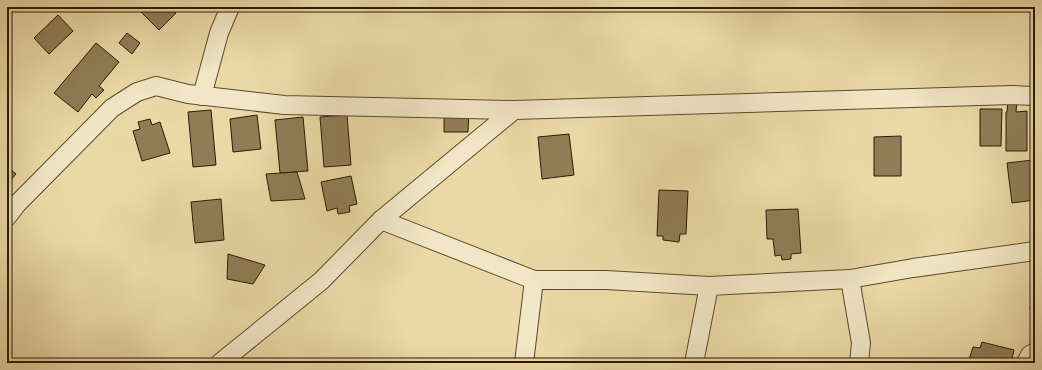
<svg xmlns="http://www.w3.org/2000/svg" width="1042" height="370" font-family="Cardo,serif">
<rect width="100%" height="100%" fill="#ead9a6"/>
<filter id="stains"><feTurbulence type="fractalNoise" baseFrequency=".005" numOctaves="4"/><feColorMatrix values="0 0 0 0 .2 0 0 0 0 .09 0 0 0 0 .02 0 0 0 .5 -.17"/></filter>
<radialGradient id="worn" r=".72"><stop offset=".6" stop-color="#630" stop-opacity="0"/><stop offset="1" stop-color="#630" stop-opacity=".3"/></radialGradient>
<g fill="#907d57" stroke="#2e1a02">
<path d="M 136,7 L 170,7 L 176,13 L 159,30 Z"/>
<path d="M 58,15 L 73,31 L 49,54 L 34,38 Z"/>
<path d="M 127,33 L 140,43 L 132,54 L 119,43 Z"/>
<path d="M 96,43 L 119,62 L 99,86 L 104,90 L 96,98 L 92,94 L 78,112 L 54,93 Z"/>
<path d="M 1008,100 L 1017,100 L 1016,112 L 1027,111 L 1027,151 L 1006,151 L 1006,112 L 1007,112 Z"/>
<path d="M 444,109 L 469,109 L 468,132 L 444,132 Z"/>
<path d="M 980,109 L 1002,109 L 1001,146 L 980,146 Z"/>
<path d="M 211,110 L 216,165 L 193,167 L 188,112 Z"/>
<path d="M 1035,111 L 1035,145 L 1032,145 L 1031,112 Z"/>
<path d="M 257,115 L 261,149 L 233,152 L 230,119 Z"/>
<path d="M 347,115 L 351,165 L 324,167 L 320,117 Z"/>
<path d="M 303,117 L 308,171 L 280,173 L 275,120 Z"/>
<path d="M 150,119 L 152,125 L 160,122 L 170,153 L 142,161 L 133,131 L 140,129 L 138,122 Z"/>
<path d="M 569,134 L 574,175 L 542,179 L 538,137 Z"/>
<path d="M 901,136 L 901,176 L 874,176 L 874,137 Z"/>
<path d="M 1033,160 L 1035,174 L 1035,200 L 1012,203 L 1007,163 Z"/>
<path d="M 7,166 L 16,174 L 7,184 Z"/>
<path d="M 297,172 L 305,199 L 271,201 L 266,174 Z"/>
<path d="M 351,176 L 357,204 L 349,206 L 350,212 L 338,214 L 337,208 L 327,211 L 321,182 Z"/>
<path d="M 659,190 L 688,191 L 686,234 L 680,234 L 679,242 L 663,240 L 663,236 L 657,236 Z"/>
<path d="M 221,199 L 224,240 L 195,243 L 191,202 Z"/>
<path d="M 798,209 L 801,253 L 791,254 L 791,259 L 782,260 L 781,255 L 775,256 L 773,239 L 767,239 L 766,210 Z"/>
<path d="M 228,254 L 265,265 L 253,284 L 227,279 Z"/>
<path d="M 1035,281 L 1035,310 L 1030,309 Z"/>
<path d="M 982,342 L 1014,350 L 1011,363 L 968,363 L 973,347 L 980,348 Z"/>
</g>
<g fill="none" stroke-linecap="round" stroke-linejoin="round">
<g stroke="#5d4a2b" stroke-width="20">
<g id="minor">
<path d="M 202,96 L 219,33 L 230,7"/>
<path d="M 7,217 L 17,204 L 112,108 L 137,92 L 156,86 L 188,94 L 284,105 L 514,110 L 1012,95 L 1035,96"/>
<path d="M 381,220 L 534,280 L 606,280 L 709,286 L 850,279 L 913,268 L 1035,251"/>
<path d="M 850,279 L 861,343 L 859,363"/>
<path d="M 220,363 L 321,281 L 381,220 L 514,110"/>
<path d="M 524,363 L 534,280"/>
<path d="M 694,363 L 709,286"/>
<path d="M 1026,363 L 1030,355 L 1035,352"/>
</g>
</g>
<use href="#minor" stroke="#f1e6c5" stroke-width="18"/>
</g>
<rect width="1042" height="370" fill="none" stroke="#ead9a6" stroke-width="24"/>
<rect x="8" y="8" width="1026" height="354" fill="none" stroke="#2e1a02" stroke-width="2"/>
<rect x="12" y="12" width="1018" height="346" fill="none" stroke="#2e1a02"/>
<rect width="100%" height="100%" filter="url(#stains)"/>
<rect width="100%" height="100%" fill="url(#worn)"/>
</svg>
